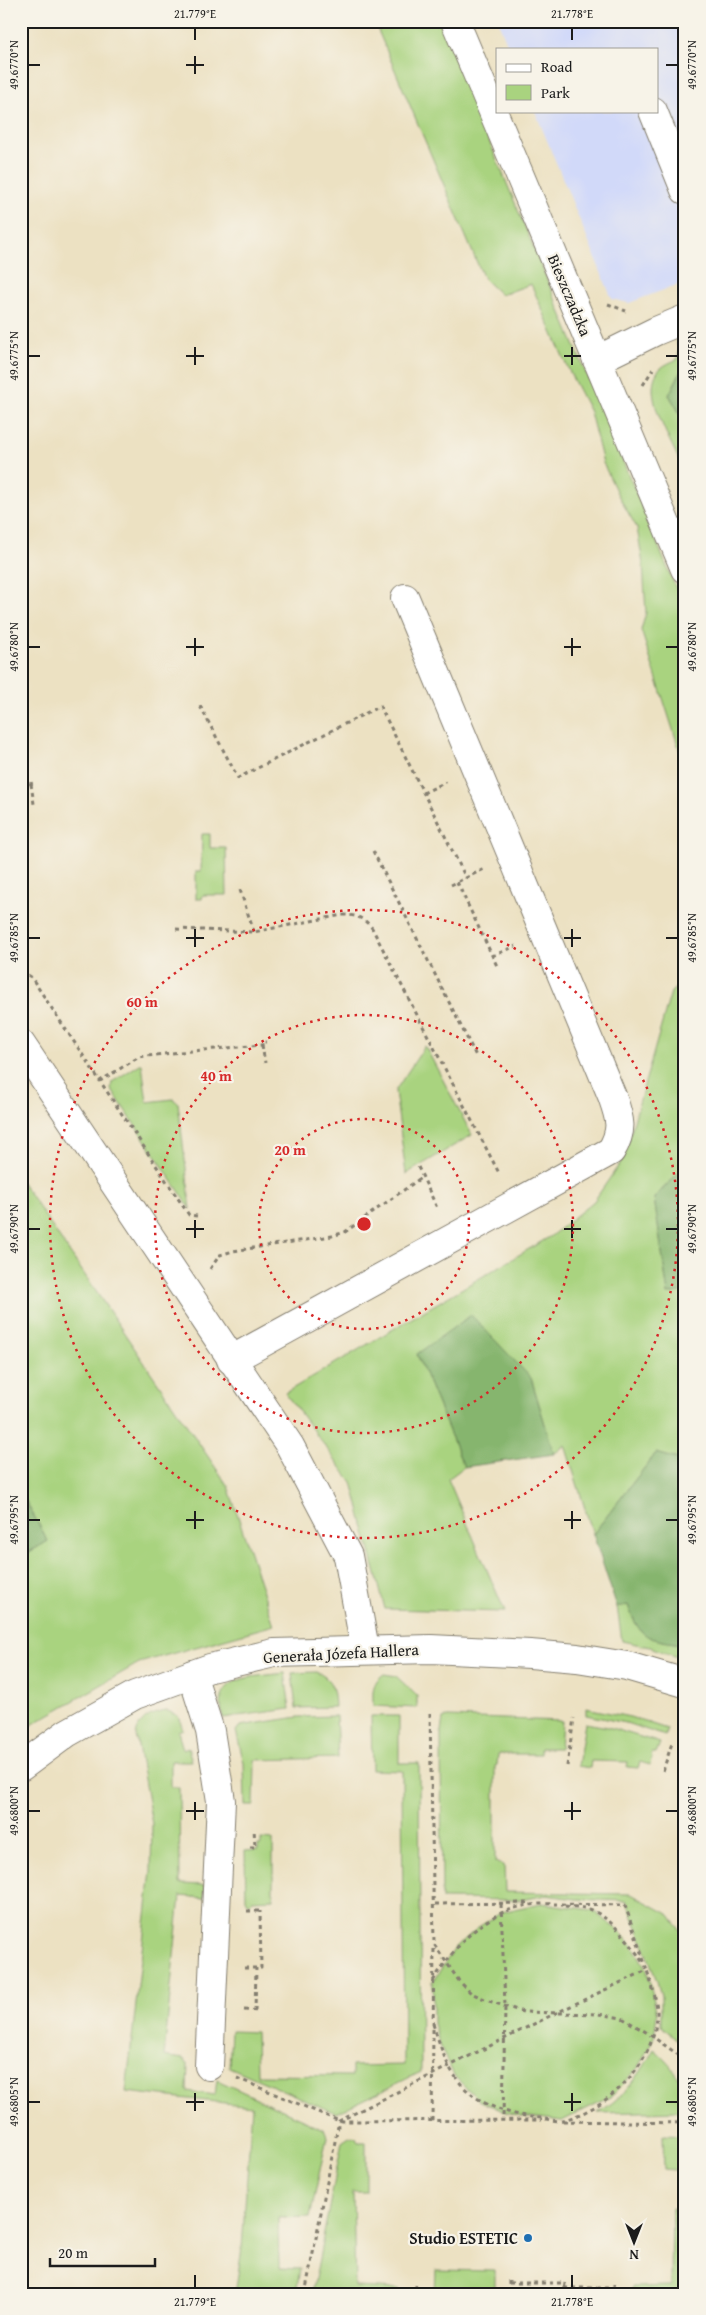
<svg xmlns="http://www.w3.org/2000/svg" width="706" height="2315" font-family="'Gentium Book Plus',serif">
<rect width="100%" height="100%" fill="#f7f3e8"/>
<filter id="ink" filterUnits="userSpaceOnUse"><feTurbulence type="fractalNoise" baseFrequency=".02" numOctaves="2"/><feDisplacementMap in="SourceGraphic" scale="10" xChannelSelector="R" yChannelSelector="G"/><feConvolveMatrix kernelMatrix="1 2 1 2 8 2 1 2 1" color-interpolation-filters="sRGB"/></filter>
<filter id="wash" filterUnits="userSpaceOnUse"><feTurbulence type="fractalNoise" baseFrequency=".0096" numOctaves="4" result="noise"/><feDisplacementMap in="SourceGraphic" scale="20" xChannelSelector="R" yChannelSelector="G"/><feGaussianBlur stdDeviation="1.12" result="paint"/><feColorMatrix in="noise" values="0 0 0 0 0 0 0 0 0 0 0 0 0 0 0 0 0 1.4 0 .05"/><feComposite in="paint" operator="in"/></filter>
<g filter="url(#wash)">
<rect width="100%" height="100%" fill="#ece1c2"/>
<path fill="#d1d9f9" d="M 498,21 L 685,21 L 685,282 L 629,303 L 612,299 L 535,111 L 657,111 L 657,49 L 509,49 Z"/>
<g fill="#a9d37f" stroke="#62784e">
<path d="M 374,21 L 439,21 L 685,610 L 685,767 L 641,630 L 646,613 L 643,564 L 637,528 L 618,495 L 603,463 L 590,412 L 571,375 L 531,284 L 501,295 L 484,279 Z"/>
<path d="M 685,338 L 685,363 L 669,395 C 683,418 692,432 679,460 C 669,437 642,394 658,371 C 663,365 671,362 678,359 L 679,348 L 676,341 Z"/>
<path d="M 202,834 L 210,834 L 210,848 L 226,848 L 227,895 L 203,895 L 202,899 L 196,899 L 196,871 L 201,871 Z"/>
<path d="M 685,980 L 685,1166 L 654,1198 L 668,1294 L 685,1291 L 685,1461 L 656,1453 L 593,1534 L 565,1445 L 554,1454 L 531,1378 L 417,1354 L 464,1467 L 448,1479 L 505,1612 L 385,1609 L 352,1482 L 285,1393 L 551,1236 L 594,1201 L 623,1159 L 671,992 Z"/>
<path d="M 425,1046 L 472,1135 L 406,1174 L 395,1091 Z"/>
<path d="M 140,1064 L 142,1064 L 147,1102 L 173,1099 L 178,1103 L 191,1209 L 111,1089 L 112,1082 Z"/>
<path d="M 21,1181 L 228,1486 L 274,1625 L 139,1663 L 21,1731 L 21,1557 L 48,1541 L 21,1493 Z"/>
<path d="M 628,1605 C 640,1641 650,1638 685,1645 L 685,1660 L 650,1647 L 622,1641 L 617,1607 Z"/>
<path d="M 316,1672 C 333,1679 334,1690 335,1707 L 296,1708 L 292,1673 Z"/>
<path d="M 285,1673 L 290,1709 L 223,1718 C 212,1673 253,1678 285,1673 Z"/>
<path d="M 384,1674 L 396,1676 L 417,1696 L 417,1708 L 373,1706 C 373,1692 371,1683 384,1674 Z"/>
<path d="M 586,1708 L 630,1717 L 667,1729 L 665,1736 L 626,1723 L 586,1715 Z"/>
<path d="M 168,1711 L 178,1716 L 183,1729 L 178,1731 L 183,1750 L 188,1748 L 192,1761 L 171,1761 L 171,1787 L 179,1788 L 180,1884 L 205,1885 L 205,1898 L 180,1896 L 164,2056 L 183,2059 L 188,2063 L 187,2091 L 215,2095 L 217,2080 L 324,2129 L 327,2137 L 310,2217 L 278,2218 L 279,2268 L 300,2269 L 296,2292 L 235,2294 L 242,2248 L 252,2106 L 126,2092 L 151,1871 L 152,1824 L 136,1735 C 139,1719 153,1712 168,1711 Z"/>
<path d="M 336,1716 L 338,1758 L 255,1760 L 254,1805 L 245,1805 L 244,1763 L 236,1731 L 240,1726 L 298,1717 Z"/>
<path d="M 371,1716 L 399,1716 L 399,1763 L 419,1763 L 421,2072 L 336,2113 L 229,2067 L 231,2031 L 256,2032 L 257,2075 L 352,2076 L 352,2066 L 404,2065 L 402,1771 L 372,1770 Z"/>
<path d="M 448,1717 L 562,1721 L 560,1748 L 540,1748 L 540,1754 L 498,1754 L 497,1765 L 495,1766 L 495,1862 L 504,1865 L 505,1892 L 631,1894 L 670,1915 L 685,1937 L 685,2046 L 661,2026 L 661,1996 L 657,1981 L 627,1901 L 576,1899 L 546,1895 L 522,1900 L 442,1899 L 441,1731 L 443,1719 Z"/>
<path d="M 585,1723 L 608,1727 L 660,1743 L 656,1753 L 652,1753 L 650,1765 L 640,1762 L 638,1768 L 627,1767 L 628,1762 L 591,1761 L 590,1768 L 578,1766 Z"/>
<path d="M 261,1839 L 273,1840 L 273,1899 L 251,1900 L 250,1904 L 246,1901 L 245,1851 L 258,1850 L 258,1845 L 261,1845 Z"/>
<path d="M 541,1903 L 592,1910 L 616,1928 L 633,1946 L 647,1970 L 657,2014 L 654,2038 L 637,2069 L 612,2096 L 562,2121 L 521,2116 L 503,2111 L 479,2100 L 455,2077 L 442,2051 L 433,2024 L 433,1981 L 455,1948 L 480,1926 L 502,1912 Z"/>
<path d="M 654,2049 C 675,2067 685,2081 685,2109 L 681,2111 L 598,2113 C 627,2094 638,2078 654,2049 Z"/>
<path d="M 663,2135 L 685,2136 L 685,2171 L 664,2169 Z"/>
<path d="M 349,2137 L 356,2137 L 358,2142 L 366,2142 L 366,2192 L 353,2192 L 355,2287 L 398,2289 L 399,2294 L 312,2294 L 342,2142 Z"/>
<path d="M 672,2208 L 685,2211 L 685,2294 L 620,2294 L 632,2292 L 632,2287 L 671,2286 Z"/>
<path d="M 436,2270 L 495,2271 L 495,2294 L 435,2294 Z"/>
</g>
<g fill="#86b56e" stroke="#516845">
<path d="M 685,363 L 685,422 L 669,395 Z"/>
<path d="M 685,1166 L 685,1291 L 668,1294 L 654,1198 Z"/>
<path d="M 471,1315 L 531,1378 L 554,1454 L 464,1467 L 417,1354 Z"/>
<path d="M 656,1453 L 685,1461 L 685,1645 C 649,1638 641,1642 628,1605 L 617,1607 L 593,1534 Z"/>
<path d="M 21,1493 L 48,1541 L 21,1557 Z"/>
</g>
</g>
<g filter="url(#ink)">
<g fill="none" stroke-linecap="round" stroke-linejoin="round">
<g stroke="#847e6f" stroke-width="30">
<g id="minor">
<path d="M 455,21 L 685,569"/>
<path d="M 653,111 L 685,190"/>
<path d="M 597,360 L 656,331 L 685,319"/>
<path d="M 21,1044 L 290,1446 L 348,1556 L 365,1649"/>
<path d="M 231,1360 L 611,1151 C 624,1129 620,1119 612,1096 L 405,598"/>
<path d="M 192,1674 L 210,1731 L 221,1801 L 209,2066"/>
<path d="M 21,1767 L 67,1733 L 135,1695 L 210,1668 L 274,1653 L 431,1649 L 530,1654 L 577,1658 L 627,1666 L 685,1683"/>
</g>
</g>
<g stroke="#847e6f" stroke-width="3" stroke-dasharray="4 4" stroke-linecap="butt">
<path d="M 608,304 L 626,311"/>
<path d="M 643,385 L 653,369"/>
<path d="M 200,706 L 238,778 L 380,706 L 466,878"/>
<path d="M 31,784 L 34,804"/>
<path d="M 21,785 L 35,783"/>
<path d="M 423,793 L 446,782"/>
<path d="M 373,851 L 476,1056"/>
<path d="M 457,882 L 498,968"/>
<path d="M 451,885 L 484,869"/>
<path d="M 240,890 L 254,932"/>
<path d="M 176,929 L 254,932 L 342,915 C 356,915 363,917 372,928 L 500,1175"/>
<path d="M 492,956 L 516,946"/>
<path d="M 21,971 L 31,977 L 100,1081"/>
<path d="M 262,1045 L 265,1063"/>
<path d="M 418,1167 L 438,1210"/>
<path d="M 197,1216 L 189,1215 L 100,1081 L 139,1057 L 180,1052 L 262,1045 L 262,1042 L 266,1042"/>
<path d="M 210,1269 L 220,1255 L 233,1251 L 332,1236 L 345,1232 L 422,1177"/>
<path d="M 430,1713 L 434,1944 L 459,1981 L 471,1993 L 489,2001 L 523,2012 L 598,2014 L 622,2018 L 646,2032 L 680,2056 L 685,2063"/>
<path d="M 567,1766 L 574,1718"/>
<path d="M 663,1771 L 672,1743"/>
<path d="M 250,1847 L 255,1847 L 254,1828"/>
<path d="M 435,1904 L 528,1903"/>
<path d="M 501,1904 L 505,2006 L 503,2120"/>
<path d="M 565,1906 C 574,1907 585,1907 592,1910 C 614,1921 631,1943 643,1963"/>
<path d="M 247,1911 L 263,1911"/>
<path d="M 244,1968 L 261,1968 L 260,1911"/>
<path d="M 433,1981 C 463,1934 496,1901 554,1904"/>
<path d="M 244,2010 L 259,2011"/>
<path d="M 255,2011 L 256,1968"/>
<path d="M 433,2024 C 439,2041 444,2061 455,2076 C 474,2105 508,2115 541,2118 C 547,2119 557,2122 563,2120 C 609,2108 653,2065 657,2016 C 658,2003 651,1981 646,1968"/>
<path d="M 237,2078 L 339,2121 L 542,2120"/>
<path d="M 432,2121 L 434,1945"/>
<path d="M 563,2121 L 685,2123"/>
<path d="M 509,2280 L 509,2294"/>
<path d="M 509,2283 L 565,2283 L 564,2292 L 524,2294"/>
<path d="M 416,2285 L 416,2294"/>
<path d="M 564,2288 L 614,2288"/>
<path d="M 305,2294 L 339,2121 L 556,2013 L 647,1970 L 625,1905 L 554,1904"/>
<path d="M 614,2294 L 614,2284"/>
</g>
<use href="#minor" stroke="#fff" stroke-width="28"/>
</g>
</g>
<path fill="none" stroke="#1c1c1c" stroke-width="2" d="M 195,28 L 195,40M 572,28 L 572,40M 195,56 L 195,74M 28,65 L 40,65M 186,65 L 204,65M 666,65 L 678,65M 195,347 L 195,365M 572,347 L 572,365M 28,356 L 40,356M 186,356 L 204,356M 564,356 L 581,356M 666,356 L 678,356M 195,638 L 195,656M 572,638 L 572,656M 28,647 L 40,647M 186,647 L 204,647M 564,647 L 581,647M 666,647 L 678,647M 195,929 L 195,947M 572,929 L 572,947M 28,938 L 40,938M 186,938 L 204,938M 564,938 L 581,938M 666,938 L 678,938M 195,1220 L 195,1238M 572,1220 L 572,1238M 28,1229 L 40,1229M 186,1229 L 204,1229M 564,1229 L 581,1229M 666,1229 L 678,1229M 195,1511 L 195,1529M 572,1511 L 572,1529M 28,1520 L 40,1520M 186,1520 L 204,1520M 564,1520 L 581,1520M 666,1520 L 678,1520M 195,1802 L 195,1820M 572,1802 L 572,1820M 28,1811 L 40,1811M 186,1811 L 204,1811M 564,1811 L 581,1811M 666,1811 L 678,1811M 195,2093 L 195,2111M 572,2093 L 572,2111M 28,2102 L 40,2102M 186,2102 L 204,2102M 564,2102 L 581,2102M 666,2102 L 678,2102M 195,2275 L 195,2288M 572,2275 L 572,2288"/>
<g fill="none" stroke="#d62828" stroke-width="2.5" stroke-dasharray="2.5 5">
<circle cx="364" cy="1224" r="105"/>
<circle cx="364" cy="1224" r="209"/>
<circle cx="364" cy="1224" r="314"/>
</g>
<circle fill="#1f6fb2" stroke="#f7f3e8" stroke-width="2" cx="528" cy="2238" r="5"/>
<g text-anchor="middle" stroke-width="4.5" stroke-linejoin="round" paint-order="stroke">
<g font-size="16" fill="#1c1c1c" stroke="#f7f3e8">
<text transform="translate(570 295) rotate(67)" y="6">Bieszczadzka</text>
<text transform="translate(341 1653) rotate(-3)" y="6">Generała Józefa Hallera</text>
</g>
<g font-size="16" font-weight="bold" fill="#1c1c1c" stroke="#f7f3e8" text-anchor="end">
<text x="518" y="2244">Studio ESTETIC</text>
</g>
</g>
<circle cx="364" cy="1224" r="8" fill="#d62828" stroke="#f7f3e8" stroke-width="2.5"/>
<g font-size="15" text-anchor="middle" font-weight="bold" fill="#d62828" stroke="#f7f3e8" stroke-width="4.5" stroke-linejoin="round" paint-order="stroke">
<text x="142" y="1007">60 m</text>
<text x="216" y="1081">40 m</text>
<text x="290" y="1155">20 m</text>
</g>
<rect width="706" height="2315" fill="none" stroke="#f7f3e8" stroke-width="55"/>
<rect x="496" y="48" width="162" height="65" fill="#f7f3e8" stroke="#9f9d96"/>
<rect x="506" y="64" width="25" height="8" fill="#ffffff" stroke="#9f9d96"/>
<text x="541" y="72" font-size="15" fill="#1c1c1c">Road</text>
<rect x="506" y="85" width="25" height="15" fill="#a9d37f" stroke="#9f9d96"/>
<text x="541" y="98" font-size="15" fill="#1c1c1c">Park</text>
<g transform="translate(634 2242) rotate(180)" stroke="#f7f3e8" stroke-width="4" paint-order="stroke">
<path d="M0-4L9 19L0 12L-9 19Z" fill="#1c1c1c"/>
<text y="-8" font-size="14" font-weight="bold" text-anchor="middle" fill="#1c1c1c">N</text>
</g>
<path d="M50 2258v8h105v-8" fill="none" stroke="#1c1c1c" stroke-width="2.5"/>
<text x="58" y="2258" font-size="15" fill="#1c1c1c" stroke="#f7f3e8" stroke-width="4" paint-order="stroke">20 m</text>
<rect x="28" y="28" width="650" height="2260" fill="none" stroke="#1c1c1c" stroke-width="2"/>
<g font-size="12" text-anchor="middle" fill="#1c1c1c">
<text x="195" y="18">21.779°E</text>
<text x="572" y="18">21.778°E</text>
<text transform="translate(692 65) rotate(-90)" y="4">49.6770°N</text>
<text transform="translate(14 65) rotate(-90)" y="4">49.6770°N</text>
<text transform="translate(692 356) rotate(-90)" y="4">49.6775°N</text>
<text transform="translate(14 356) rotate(-90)" y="4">49.6775°N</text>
<text transform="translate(14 647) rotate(-90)" y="4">49.6780°N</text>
<text transform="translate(692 647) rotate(-90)" y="4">49.6780°N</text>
<text transform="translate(692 938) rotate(-90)" y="4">49.6785°N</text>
<text transform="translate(14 938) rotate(-90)" y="4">49.6785°N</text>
<text transform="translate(692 1229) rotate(-90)" y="4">49.6790°N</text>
<text transform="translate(14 1229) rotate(-90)" y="4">49.6790°N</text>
<text transform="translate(692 1520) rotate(-90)" y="4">49.6795°N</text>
<text transform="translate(14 1520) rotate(-90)" y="4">49.6795°N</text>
<text transform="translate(14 1811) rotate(-90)" y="4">49.6800°N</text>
<text transform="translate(692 1811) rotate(-90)" y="4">49.6800°N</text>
<text transform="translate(14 2102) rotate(-90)" y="4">49.6805°N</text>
<text transform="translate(692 2102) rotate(-90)" y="4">49.6805°N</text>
<text x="195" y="2306">21.779°E</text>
<text x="572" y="2306">21.778°E</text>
</g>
</svg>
